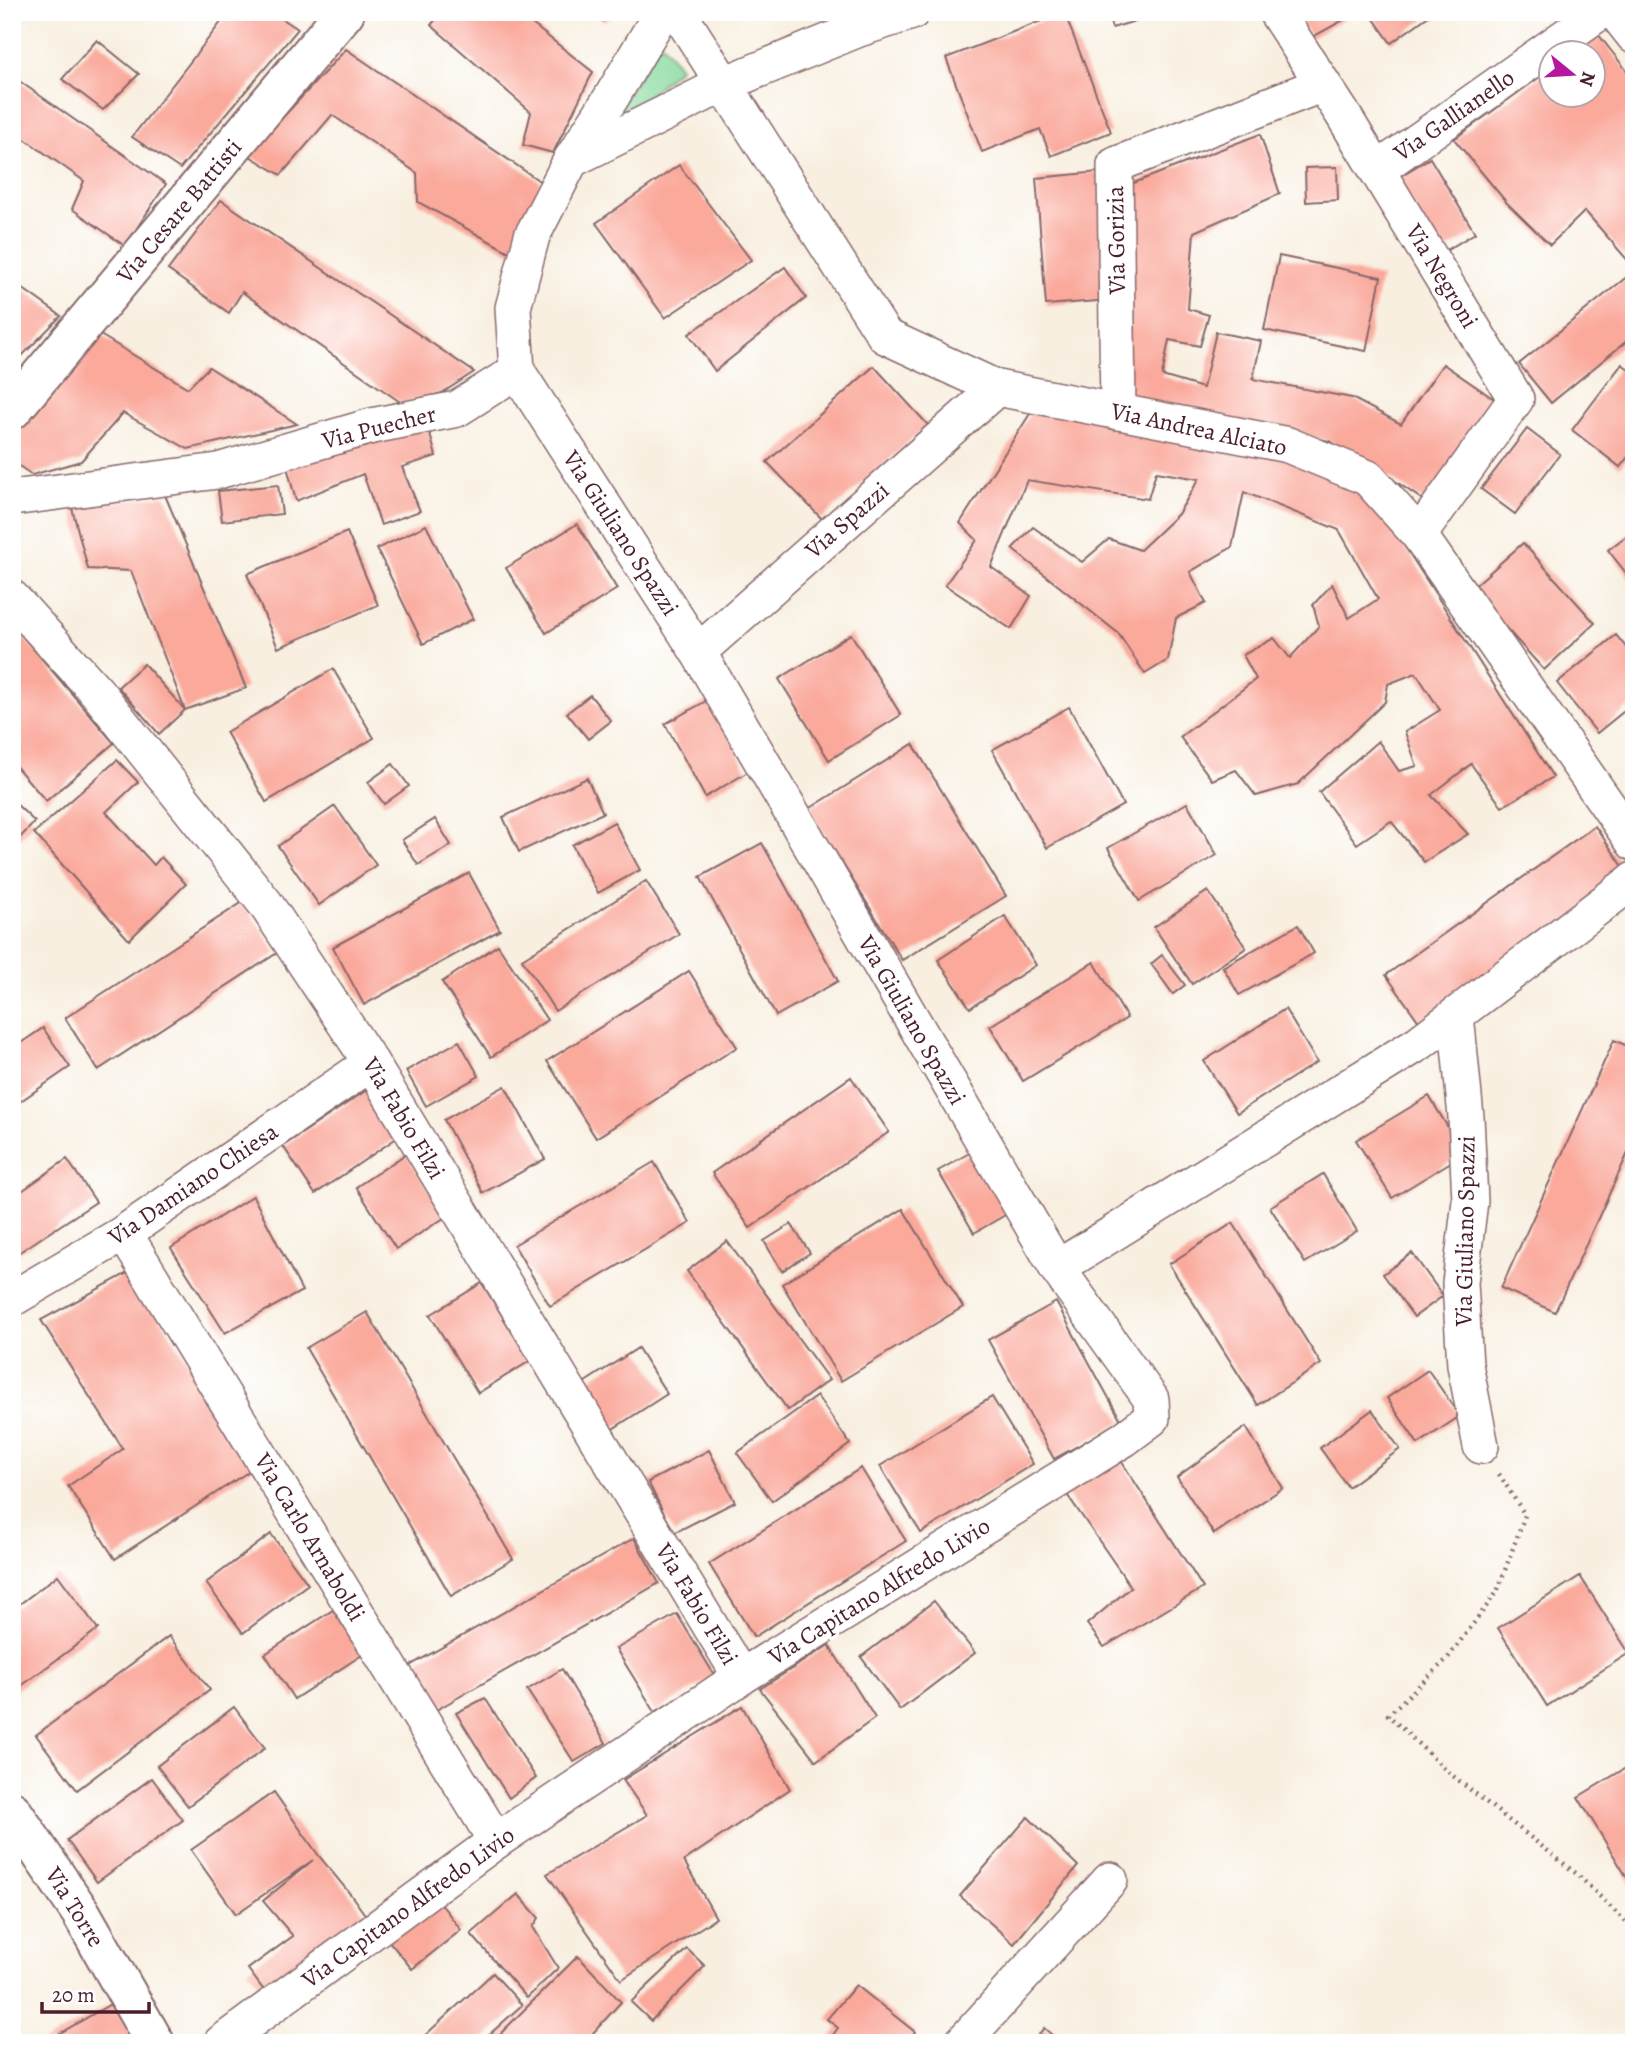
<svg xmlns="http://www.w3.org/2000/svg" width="1646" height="2055" font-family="Alegreya,serif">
<rect width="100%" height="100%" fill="#fff"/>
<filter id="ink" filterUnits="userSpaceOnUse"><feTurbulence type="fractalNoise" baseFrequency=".0143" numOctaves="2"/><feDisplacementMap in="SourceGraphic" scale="14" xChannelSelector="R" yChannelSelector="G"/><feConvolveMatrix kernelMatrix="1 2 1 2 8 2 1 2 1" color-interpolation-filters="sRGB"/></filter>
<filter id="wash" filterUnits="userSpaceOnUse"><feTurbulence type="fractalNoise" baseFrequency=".00686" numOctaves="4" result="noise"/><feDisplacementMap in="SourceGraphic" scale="28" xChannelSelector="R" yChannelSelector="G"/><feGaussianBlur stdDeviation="1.57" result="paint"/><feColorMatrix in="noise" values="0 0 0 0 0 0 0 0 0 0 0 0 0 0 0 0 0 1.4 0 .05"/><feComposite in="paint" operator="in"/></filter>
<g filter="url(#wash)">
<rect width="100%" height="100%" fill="#f8efe0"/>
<path fill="#86da9c" stroke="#687c64" stroke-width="2" d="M 660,41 L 680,68 L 604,134 Z"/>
<g id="blocks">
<g fill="#faa99b">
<path d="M 229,12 L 272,12 L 298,29 L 180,169 L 132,137 Z"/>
<path d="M 442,12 L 517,12 L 593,72 L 553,153 L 523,145 L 531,112 L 431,25 Z"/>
<path d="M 598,12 L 623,12 L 603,21 Z"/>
<path d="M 1064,12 L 1111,132 L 1051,156 L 1040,129 L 982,152 L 946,58 Z"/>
<path d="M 1107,12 L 1162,12 L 1162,13 L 1112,28 Z"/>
<path d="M 1297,12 L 1358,12 L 1311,38 Z"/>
<path d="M 1369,12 L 1434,12 L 1391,43 Z"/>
<path d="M 1598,34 L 1634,80 L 1634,260 L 1630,263 L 1585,211 L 1550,245 L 1507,203 L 1454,139 L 1552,68 L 1552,94 L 1594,94 L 1594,52 L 1573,52 Z"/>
<path d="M 97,40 L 139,74 L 103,110 L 62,79 Z"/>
<path d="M 346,49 L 541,182 L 511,253 L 418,202 L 417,173 L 332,115 L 281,175 L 248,155 Z"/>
<path d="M 12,76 L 166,184 L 125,246 L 72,209 L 84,181 L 12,130 Z"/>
<path d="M 1260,134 L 1280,194 L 1194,232 L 1188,309 L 1209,315 L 1200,346 L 1169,340 L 1162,376 L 1203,388 L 1216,332 L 1261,341 L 1253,379 L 1352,398 L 1401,424 L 1443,364 L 1504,406 L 1433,507 L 1372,465 L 1329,441 L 1127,401 L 1126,186 Z"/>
<path d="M 1430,158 L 1475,233 L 1442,253 L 1397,178 Z"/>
<path d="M 679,165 L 751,260 L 665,318 L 596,223 Z"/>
<path d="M 1337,167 L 1338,200 L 1306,202 L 1305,168 Z"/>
<path d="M 1099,172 L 1110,300 L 1046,305 L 1036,178 Z"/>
<path d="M 221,200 L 474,372 L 442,393 L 403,404 L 242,292 L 229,313 L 168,270 Z"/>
<path d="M 1279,256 L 1381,277 L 1366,351 L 1264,330 Z"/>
<path d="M 785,267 L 806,298 L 715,371 L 689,334 Z"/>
<path d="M 1629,275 L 1634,280 L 1634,335 L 1551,403 L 1519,364 Z"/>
<path d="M 12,281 L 61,316 L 12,366 Z"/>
<path d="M 92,330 L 188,388 L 209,367 L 297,424 L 188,449 L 123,413 L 81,461 L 32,475 L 12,461 L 12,426 Z"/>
<path d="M 1622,364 L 1634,373 L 1634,449 L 1620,467 L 1572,430 Z"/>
<path d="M 874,366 L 928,425 L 822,519 L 767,462 Z"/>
<path d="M 1033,409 L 1283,452 L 1372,495 L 1553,777 L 1502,807 L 1471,764 L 1431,795 L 1468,834 L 1424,862 L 1391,821 L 1357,844 L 1319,792 L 1378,741 L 1399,771 L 1417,766 L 1405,732 L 1440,710 L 1416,673 L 1388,684 L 1385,702 L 1298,784 L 1256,796 L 1236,770 L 1212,780 L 1180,737 L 1256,679 L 1243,655 L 1274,638 L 1290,658 L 1319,626 L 1313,605 L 1332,584 L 1349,618 L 1378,599 L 1339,530 L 1244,492 L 1232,547 L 1190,572 L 1206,603 L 1176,618 L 1168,660 L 1145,674 L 1118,633 L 1012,549 L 1033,527 L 1082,562 L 1109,539 L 1140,550 L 1178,514 L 1199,479 L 1156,472 L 1148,499 L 1027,480 L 991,567 L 1031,596 L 1011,629 L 945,585 L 977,540 L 960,523 Z"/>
<path d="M 428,427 L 436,456 L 402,467 L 420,511 L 381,525 L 363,474 L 296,501 L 286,463 Z"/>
<path d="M 1527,429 L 1560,454 L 1515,514 L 1481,489 Z"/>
<path d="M 278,485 L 282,514 L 222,521 L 218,491 Z"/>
<path d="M 165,495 L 246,688 L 185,710 L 131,571 L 88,569 L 72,508 Z"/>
<path d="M 577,524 L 617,589 L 546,633 L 506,568 Z"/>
<path d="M 426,525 L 473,619 L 423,644 L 377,549 Z"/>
<path d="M 1634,530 L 1634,583 L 1608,550 Z"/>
<path d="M 347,532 L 378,605 L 278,648 L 247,574 Z"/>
<path d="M 1523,543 L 1595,623 L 1544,670 L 1471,589 Z"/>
<path d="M 12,624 L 114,743 L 46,801 L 12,762 Z"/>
<path d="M 851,634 L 901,715 L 829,760 L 779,679 Z"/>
<path d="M 1616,635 L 1634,657 L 1634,703 L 1597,733 L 1557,683 Z"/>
<path d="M 144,664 L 185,710 L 159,734 L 118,687 Z"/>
<path d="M 333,669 L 374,738 L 266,802 L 226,732 Z"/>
<path d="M 590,695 L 611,721 L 588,739 L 567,713 Z"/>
<path d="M 708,700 L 748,772 L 705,797 L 665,724 Z"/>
<path d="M 1069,707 L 1123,805 L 1047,848 L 992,750 Z"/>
<path d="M 913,744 L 1006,896 L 902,960 L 809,809 Z"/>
<path d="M 117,760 L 138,782 L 106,812 L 154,865 L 161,857 L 186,884 L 129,940 L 34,833 Z"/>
<path d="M 393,764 L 409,786 L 384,804 L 368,782 Z"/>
<path d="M 587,778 L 603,813 L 519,852 L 503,817 Z"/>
<path d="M 12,800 L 35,822 L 12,846 Z"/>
<path d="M 1187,803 L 1217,855 L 1139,901 L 1108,848 Z"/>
<path d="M 335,806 L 376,865 L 319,905 L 278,846 Z"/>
<path d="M 435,819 L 451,845 L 418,865 L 402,840 Z"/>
<path d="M 614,822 L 640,870 L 598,893 L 572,845 Z"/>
<path d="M 1595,826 L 1631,878 L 1422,1026 L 1386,975 Z"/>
<path d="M 762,843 L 838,981 L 776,1016 L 700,877 Z"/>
<path d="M 469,873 L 500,930 L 364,1005 L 333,947 Z"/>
<path d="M 646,881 L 679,934 L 555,1011 L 522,959 Z"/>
<path d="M 1208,891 L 1246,948 L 1192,984 L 1154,927 Z"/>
<path d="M 243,902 L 277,953 L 98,1070 L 65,1018 Z"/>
<path d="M 1005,916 L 1036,965 L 970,1008 L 938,960 Z"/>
<path d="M 1298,925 L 1314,953 L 1239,995 L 1223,967 Z"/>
<path d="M 498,945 L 547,1020 L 491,1057 L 442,982 Z"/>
<path d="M 1162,955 L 1185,985 L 1173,994 L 1151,964 Z"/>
<path d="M 1094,962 L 1127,1018 L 1023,1081 L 990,1026 Z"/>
<path d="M 689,971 L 737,1047 L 596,1138 L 547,1061 Z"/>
<path d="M 1285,1009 L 1317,1062 L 1237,1113 L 1204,1061 Z"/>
<path d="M 43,1028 L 70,1067 L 12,1107 L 12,1049 Z"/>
<path d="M 1614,1040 L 1634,1049 L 1634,1140 L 1555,1312 L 1501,1288 Z"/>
<path d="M 459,1041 L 479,1076 L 426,1106 L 406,1071 Z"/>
<path d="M 851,1077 L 889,1132 L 750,1228 L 712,1173 Z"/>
<path d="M 505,1086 L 545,1159 L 483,1193 L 444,1120 Z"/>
<path d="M 367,1090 L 398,1137 L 315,1194 L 283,1146 Z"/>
<path d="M 1429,1096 L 1464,1154 L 1392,1198 L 1356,1140 Z"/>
<path d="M 971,1152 L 1007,1214 L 974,1233 L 938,1171 Z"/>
<path d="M 406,1154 L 447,1216 L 396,1249 L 356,1187 Z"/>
<path d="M 67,1159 L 96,1202 L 12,1257 L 12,1198 Z"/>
<path d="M 654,1162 L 690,1223 L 550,1306 L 514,1245 Z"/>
<path d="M 1323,1174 L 1357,1231 L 1305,1263 L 1270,1207 Z"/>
<path d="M 253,1196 L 302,1291 L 225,1333 L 171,1248 Z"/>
<path d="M 903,1209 L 963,1307 L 841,1381 L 782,1284 Z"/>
<path d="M 1233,1223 L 1321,1364 L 1258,1405 L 1169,1264 Z"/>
<path d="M 791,1224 L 810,1253 L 782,1271 L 764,1241 Z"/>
<path d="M 727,1241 L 829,1380 L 788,1410 L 687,1271 Z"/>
<path d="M 1412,1253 L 1443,1296 L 1414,1317 L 1383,1274 Z"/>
<path d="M 131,1271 L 254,1468 L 115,1559 L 68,1486 L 123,1449 L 41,1320 Z"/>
<path d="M 482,1283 L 530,1361 L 478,1393 L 430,1315 Z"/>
<path d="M 1056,1302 L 1122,1422 L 1054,1459 L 988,1340 Z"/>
<path d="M 367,1312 L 513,1559 L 451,1596 L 306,1348 Z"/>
<path d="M 638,1348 L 667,1394 L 611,1430 L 582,1384 Z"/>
<path d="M 1428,1370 L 1460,1416 L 1418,1444 L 1387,1398 Z"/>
<path d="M 817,1396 L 850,1444 L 772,1501 L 737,1453 Z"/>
<path d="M 992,1397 L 1033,1464 L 921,1533 L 880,1466 Z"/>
<path d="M 1372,1410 L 1400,1449 L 1348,1487 L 1320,1448 Z"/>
<path d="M 1246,1427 L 1283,1488 L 1214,1534 L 1177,1477 Z"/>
<path d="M 709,1450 L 735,1502 L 674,1533 L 648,1482 Z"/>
<path d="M 1118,1456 L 1203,1588 L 1104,1647 L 1087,1624 L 1131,1587 L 1064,1490 Z"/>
<path d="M 861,1468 L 906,1541 L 754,1637 L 709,1564 Z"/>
<path d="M 271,1534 L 308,1584 L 243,1633 L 206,1583 Z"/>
<path d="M 634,1538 L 659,1583 L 431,1713 L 406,1668 Z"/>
<path d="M 58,1575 L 98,1629 L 13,1692 L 12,1610 Z"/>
<path d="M 1580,1576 L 1629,1653 L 1547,1706 L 1498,1628 Z"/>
<path d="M 934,1601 L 975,1653 L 900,1710 L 861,1657 Z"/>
<path d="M 333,1610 L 362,1655 L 294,1699 L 265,1654 Z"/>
<path d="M 677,1614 L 715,1676 L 655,1712 L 616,1649 Z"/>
<path d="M 169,1636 L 210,1690 L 77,1790 L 36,1735 Z"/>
<path d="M 829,1645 L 875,1718 L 816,1761 L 760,1689 Z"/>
<path d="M 562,1669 L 606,1743 L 574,1762 L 527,1690 Z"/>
<path d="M 485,1698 L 536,1778 L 509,1798 L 456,1713 Z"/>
<path d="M 742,1706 L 790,1789 L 684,1861 L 716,1918 L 621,1980 L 547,1874 L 647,1815 L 623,1780 Z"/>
<path d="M 234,1707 L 265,1748 L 188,1806 L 157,1766 Z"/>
<path d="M 1634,1763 L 1634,1889 L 1578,1797 Z"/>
<path d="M 152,1778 L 183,1820 L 97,1882 L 67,1840 Z"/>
<path d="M 274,1792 L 319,1856 L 351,1895 L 371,1923 L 268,1996 L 248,1969 L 293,1936 L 263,1901 L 313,1860 L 236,1914 L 191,1850 Z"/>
<path d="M 1028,1817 L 1078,1866 L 1014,1944 L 960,1896 Z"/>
<path d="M 518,1894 L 539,1918 L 533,1927 L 558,1968 L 527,1998 L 471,1934 Z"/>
<path d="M 438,1900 L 461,1930 L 412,1969 L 388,1940 Z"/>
<path d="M 687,1949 L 705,1966 L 651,2021 L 631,2002 Z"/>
<path d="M 578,1956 L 621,2002 L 584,2043 L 491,2043 Z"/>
<path d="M 493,1973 L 522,2005 L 480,2043 L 424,2043 L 421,2039 Z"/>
<path d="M 856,1985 L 915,2032 L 907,2043 L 827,2043 L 838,2028 L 827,2019 Z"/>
<path d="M 114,2002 L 137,2043 L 43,2043 Z"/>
<path d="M 1044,2028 L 1061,2043 L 1032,2043 Z"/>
</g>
</g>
</g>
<g filter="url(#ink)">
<use href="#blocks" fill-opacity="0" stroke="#87686a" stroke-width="2"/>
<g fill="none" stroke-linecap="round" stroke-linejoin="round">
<g stroke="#87686a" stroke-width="38">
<g id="minor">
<path d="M 678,12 L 885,336 L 997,388 L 1288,445 L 1368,478 L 1419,535 L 1634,843"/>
<path d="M 1276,12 L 1342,113 L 1516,399 L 1419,535"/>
<path d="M 1615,12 L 1634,36"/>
<path d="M 571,160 L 611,98 L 662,12"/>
<path d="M 1377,170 L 1600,12"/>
<path d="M 1118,412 L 1115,165 L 1323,84"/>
<path d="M 12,498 L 218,471 L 372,426 L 457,409 L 517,371 L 513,308 L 532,236 L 571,160 L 724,84 L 859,29 L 912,12"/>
<path d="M 12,598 L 97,692 L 265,903 L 371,1063 L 741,1677"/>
<path d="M 698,652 L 997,388"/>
<path d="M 1456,1015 L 1466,1117 L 1470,1201 L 1460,1283 L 1465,1365 L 1481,1446"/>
<path d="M 124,1233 L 496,1841"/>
<path d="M 1057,1268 L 1419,1043 L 1634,880"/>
<path d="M 12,1299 L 124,1233 L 371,1063"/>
<path d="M 221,2043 L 496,1841 L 741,1677 L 1124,1439 L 1152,1418 L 1151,1399 L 1057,1268 L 698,652 L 517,371"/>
<path d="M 962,2043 L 1110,1880"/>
</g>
</g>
<g stroke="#87686a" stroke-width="42">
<g id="tertiary">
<path d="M 12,410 L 345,12"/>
<path d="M 12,1811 L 81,1913 L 155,2043"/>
</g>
</g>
<path stroke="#87686a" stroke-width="4.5" stroke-dasharray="2 5" stroke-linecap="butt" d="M 1499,1474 L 1525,1515 L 1497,1592 L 1447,1659 L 1388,1715 L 1448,1772 L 1577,1874 L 1634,1930"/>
<use href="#minor" stroke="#fff" stroke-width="35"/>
<use href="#tertiary" stroke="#fff" stroke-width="38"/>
</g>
</g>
<g text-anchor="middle" stroke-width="7" stroke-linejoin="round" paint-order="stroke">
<g font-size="24" fill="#4a1f2b" stroke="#fff">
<text transform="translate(1454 115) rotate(-35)" y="8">Via Gallianello</text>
<text transform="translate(179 211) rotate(-50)" y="8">Via Cesare Battisti</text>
<text transform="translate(1116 240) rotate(-91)" y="8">Via Gorizia</text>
<text transform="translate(1442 276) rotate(59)" y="8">Via Negroni</text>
<text transform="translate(379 427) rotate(-14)" y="8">Via Puecher</text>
<text transform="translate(1199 429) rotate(12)" y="8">Via Andrea Alciato</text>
<text transform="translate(847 520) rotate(-41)" y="8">Via Spazzi</text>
<text transform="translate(621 533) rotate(57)" y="8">Via Giuliano Spazzi</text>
<text transform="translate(912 1020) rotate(60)" y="8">Via Giuliano Spazzi</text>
<text transform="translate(404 1118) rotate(59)" y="8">Via Fabio Filzi</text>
<text transform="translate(193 1184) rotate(-34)" y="8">Via Damiano Chiesa</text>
<text transform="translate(1465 1231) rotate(-89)" y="8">Via Giuliano Spazzi</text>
<text transform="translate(310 1537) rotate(59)" y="8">Via Carlo Arnaboldi</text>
<text transform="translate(879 1591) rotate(-32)" y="8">Via Capitano Alfredo Livio</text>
<text transform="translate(697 1604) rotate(59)" y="8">Via Fabio Filzi</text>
<text transform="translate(75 1907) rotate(58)" y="8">Via Torre</text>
<text transform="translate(408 1907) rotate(-36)" y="8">Via Capitano Alfredo Livio</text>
</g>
</g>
<rect width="1646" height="2055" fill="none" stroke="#fff" stroke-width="42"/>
<g transform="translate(1572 74) rotate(108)"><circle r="33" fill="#ffffff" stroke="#b7a5aa" stroke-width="2"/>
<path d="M0-5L12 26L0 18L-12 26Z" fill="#b5179e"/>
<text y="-10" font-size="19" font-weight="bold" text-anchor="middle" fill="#4a1f2b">N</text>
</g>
<path d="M42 2002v10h107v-10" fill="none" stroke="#4a1f2b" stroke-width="3.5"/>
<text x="52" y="2002" font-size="21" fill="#4a1f2b" stroke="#ffffff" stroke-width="5" paint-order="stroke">20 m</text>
</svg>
